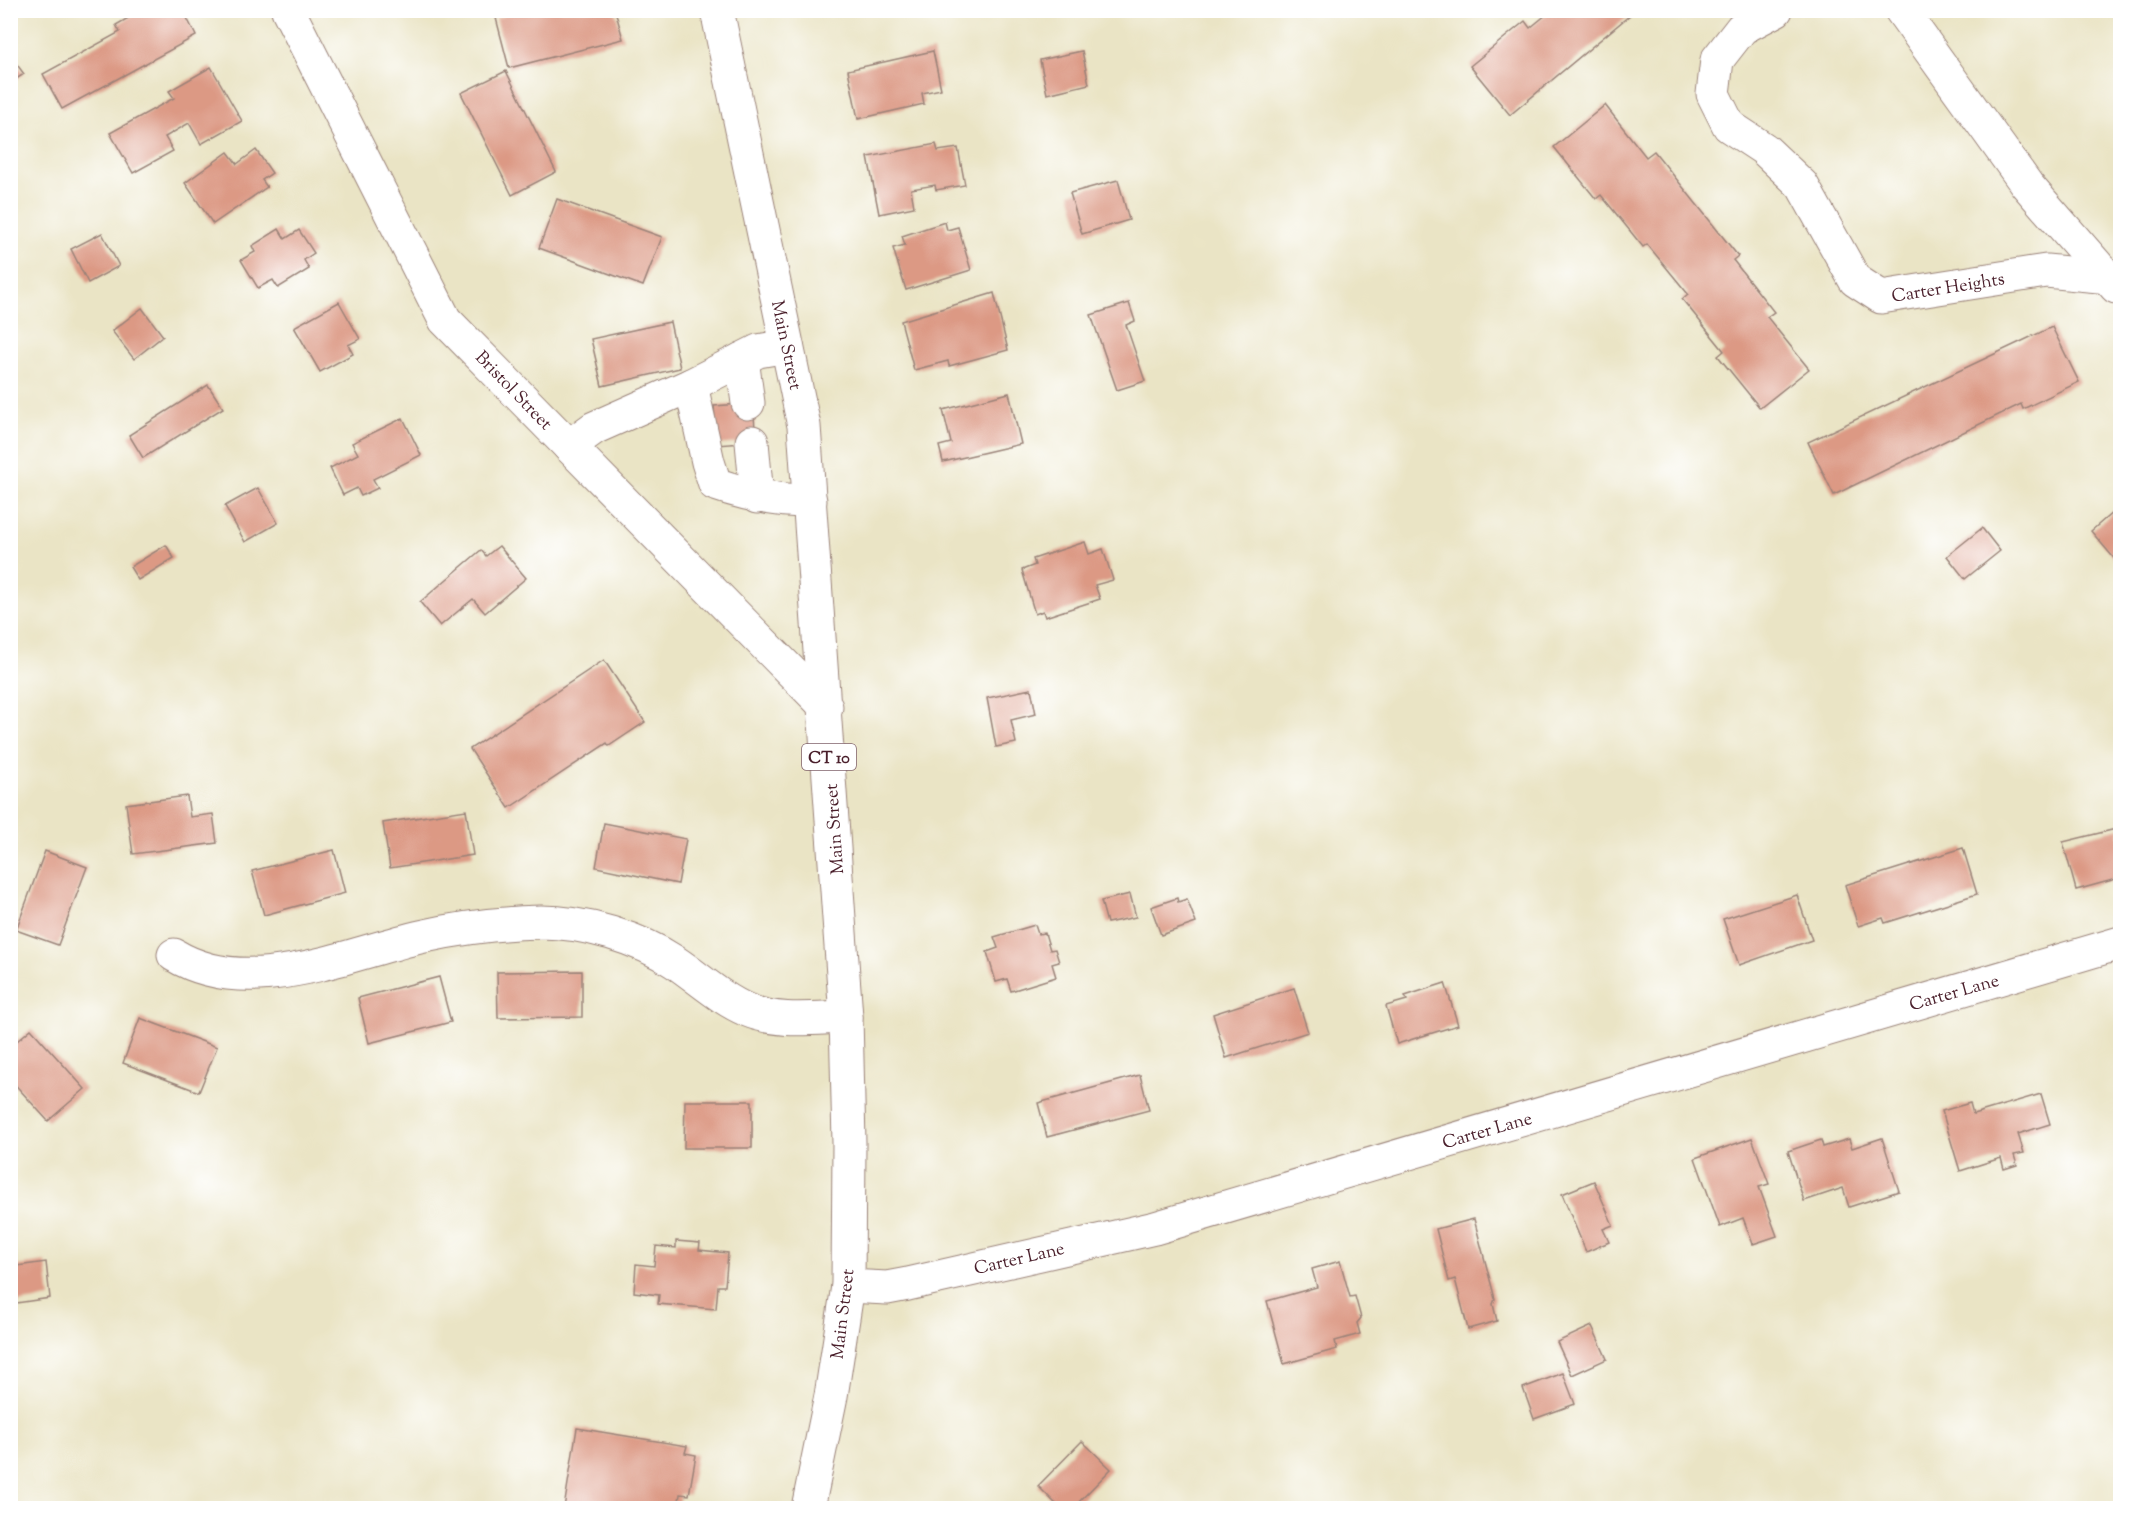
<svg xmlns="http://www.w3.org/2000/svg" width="2131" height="1519" font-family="'Sorts Mill Goudy',serif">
<rect width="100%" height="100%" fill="#fff"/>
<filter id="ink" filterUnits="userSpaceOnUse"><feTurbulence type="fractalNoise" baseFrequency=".0167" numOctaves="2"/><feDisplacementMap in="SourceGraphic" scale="12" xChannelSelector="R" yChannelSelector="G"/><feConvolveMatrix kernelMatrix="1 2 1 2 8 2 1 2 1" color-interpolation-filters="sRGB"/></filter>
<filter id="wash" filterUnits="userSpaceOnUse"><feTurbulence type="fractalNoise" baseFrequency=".008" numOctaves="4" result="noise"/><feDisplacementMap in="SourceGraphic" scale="24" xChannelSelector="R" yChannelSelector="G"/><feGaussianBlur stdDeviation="1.35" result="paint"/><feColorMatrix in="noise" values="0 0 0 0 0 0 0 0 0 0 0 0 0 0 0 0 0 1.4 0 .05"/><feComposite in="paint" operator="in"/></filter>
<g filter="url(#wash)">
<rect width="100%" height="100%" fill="#eae4c5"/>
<g id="blocks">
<g fill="#dc9984">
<path d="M 142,10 L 183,10 L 196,36 L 62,109 L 43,74 L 120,32 L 116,25 Z"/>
<path d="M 525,10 L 615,10 L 623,39 L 509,68 L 496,18 Z"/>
<path d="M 1552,10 L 1636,10 L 1510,115 L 1470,66 L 1525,21 L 1530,28 Z"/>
<path d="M 933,51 L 941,89 L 922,93 L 924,104 L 858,119 L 848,70 Z"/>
<path d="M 1082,51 L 1089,84 L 1047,94 L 1040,60 Z"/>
<path d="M 10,55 L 24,74 L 10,83 Z"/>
<path d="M 211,67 L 242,121 L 201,144 L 189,123 L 165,137 L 173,151 L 133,173 L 110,133 L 174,98 L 169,91 Z"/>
<path d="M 506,71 L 556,172 L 512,195 L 461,93 Z"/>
<path d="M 1605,105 L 1646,157 L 1654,151 L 1738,256 L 1733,260 L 1774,312 L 1767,317 L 1809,369 L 1760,408 L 1718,356 L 1724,351 L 1682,299 L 1688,294 L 1647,244 L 1643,247 L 1601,195 L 1596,199 L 1554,147 Z"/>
<path d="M 936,144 L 938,151 L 958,148 L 965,185 L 936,190 L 935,185 L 911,189 L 914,207 L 879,214 L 868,157 Z"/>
<path d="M 256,150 L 272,173 L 262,180 L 267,187 L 213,224 L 185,183 L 228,152 L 237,164 Z"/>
<path d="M 1118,180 L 1129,220 L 1082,234 L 1070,193 Z"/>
<path d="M 557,199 L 662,237 L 643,286 L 539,248 Z"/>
<path d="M 945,222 L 947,230 L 958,227 L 971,270 L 906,290 L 893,248 L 905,245 L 902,236 Z"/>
<path d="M 279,229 L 285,239 L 299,230 L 314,253 L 304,260 L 309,269 L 278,288 L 273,280 L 258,288 L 241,260 L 255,252 L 252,246 Z"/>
<path d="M 102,233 L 119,266 L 88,283 L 71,249 Z"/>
<path d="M 994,293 L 1008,350 L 949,366 L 948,361 L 914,370 L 901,321 Z"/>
<path d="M 339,302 L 360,339 L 348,345 L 353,354 L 320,372 L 294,327 Z"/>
<path d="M 1129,303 L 1135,321 L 1126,325 L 1145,381 L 1117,390 L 1091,315 Z"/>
<path d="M 142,308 L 163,336 L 134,359 L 112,331 Z"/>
<path d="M 670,322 L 680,368 L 602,386 L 591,339 Z"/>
<path d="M 2052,327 L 2079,382 L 2023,409 L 2021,404 L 1834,495 L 1808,442 Z"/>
<path d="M 208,385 L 223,408 L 143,458 L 129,435 Z"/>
<path d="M 1009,393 L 1021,444 L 943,462 L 939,446 L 951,443 L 943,410 Z"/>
<path d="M 753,403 L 756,442 L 717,445 L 714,406 Z"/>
<path d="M 403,418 L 421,455 L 373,479 L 378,488 L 361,496 L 357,488 L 343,495 L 330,468 L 358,454 L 352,443 Z"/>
<path d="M 258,488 L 278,523 L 245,542 L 225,506 Z"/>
<path d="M 2120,506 L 2120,560 L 2118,563 L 2091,531 Z"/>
<path d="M 1982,528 L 2000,551 L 1965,579 L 1947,556 Z"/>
<path d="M 1085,542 L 1089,554 L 1103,549 L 1113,580 L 1095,585 L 1100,599 L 1045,617 L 1043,611 L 1035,614 L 1022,570 L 1035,565 L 1033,559 Z"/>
<path d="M 166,545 L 174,558 L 138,580 L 130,567 Z"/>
<path d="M 499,546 L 526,578 L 485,613 L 473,599 L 440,626 L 420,602 L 481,550 L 486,556 Z"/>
<path d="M 604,660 L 645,722 L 609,746 L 607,743 L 509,808 L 470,749 Z"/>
<path d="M 1031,689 L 1036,714 L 1011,720 L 1016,743 L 996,747 L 987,698 Z"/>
<path d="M 187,796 L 190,817 L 213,814 L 217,843 L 133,854 L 126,804 Z"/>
<path d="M 466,810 L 473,855 L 390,868 L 383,823 Z"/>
<path d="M 604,823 L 686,839 L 678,884 L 596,867 Z"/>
<path d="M 2120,828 L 2120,878 L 2076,890 L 2063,842 Z"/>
<path d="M 1963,848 L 1977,894 L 1885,923 L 1883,918 L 1858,926 L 1845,885 Z"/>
<path d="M 334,850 L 345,893 L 264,915 L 252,871 Z"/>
<path d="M 45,851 L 87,867 L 58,945 L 16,930 Z"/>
<path d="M 1130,894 L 1136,917 L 1107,923 L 1101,901 Z"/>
<path d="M 1797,895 L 1812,940 L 1739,965 L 1723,919 Z"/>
<path d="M 1177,898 L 1178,902 L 1187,899 L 1196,923 L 1161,935 L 1151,907 Z"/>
<path d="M 1035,925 L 1038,934 L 1045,933 L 1050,950 L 1055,949 L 1059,962 L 1052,964 L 1056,977 L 1011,991 L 1007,979 L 996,982 L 987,952 L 998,948 L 994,937 Z"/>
<path d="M 582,971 L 582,1017 L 498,1018 L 497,972 Z"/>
<path d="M 439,977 L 451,1022 L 369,1043 L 358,998 Z"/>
<path d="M 1445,983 L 1458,1025 L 1397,1044 L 1386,1006 L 1407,1000 L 1405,996 Z"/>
<path d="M 1294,988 L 1308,1032 L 1226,1058 L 1213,1014 Z"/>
<path d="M 140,1018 L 217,1047 L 199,1092 L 123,1063 Z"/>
<path d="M 31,1029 L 85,1089 L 48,1121 L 10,1079 L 10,1047 Z"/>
<path d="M 1140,1075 L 1149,1110 L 1047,1137 L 1038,1103 Z"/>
<path d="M 2041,1094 L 2050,1124 L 2018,1134 L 2024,1153 L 2014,1155 L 2017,1165 L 2004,1169 L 2001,1158 L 1960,1171 L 1942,1111 L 1970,1103 L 1973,1114 Z"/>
<path d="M 685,1101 L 752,1101 L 752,1148 L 684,1148 Z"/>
<path d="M 1752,1138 L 1769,1184 L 1759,1187 L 1777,1236 L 1753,1244 L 1743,1218 L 1720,1227 L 1695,1158 Z"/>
<path d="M 1882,1138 L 1899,1191 L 1849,1207 L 1843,1188 L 1804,1201 L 1788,1151 L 1821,1140 L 1823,1147 L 1849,1139 L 1852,1148 Z"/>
<path d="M 1594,1181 L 1613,1225 L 1603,1229 L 1609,1242 L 1586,1252 L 1562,1194 Z"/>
<path d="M 1474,1219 L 1495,1299 L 1493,1304 L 1497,1321 L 1468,1329 L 1455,1279 L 1449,1281 L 1436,1229 Z"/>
<path d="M 676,1241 L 700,1243 L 699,1250 L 728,1253 L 725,1286 L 718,1286 L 716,1309 L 658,1304 L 659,1295 L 634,1292 L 636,1264 L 654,1266 L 656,1246 L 676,1248 Z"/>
<path d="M 1340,1261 L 1350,1297 L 1355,1296 L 1361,1318 L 1357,1323 L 1360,1334 L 1335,1341 L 1337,1349 L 1284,1364 L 1267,1301 L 1317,1287 L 1312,1269 Z"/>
<path d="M 46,1262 L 50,1298 L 10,1304 L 10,1267 Z"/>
<path d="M 1592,1326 L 1607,1359 L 1572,1375 L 1557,1342 Z"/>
<path d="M 1563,1373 L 1575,1404 L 1534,1419 L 1523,1388 Z"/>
<path d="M 577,1428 L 687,1446 L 685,1453 L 696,1455 L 689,1495 L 680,1494 L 678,1508 L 564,1508 Z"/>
<path d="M 1082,1441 L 1111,1469 L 1073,1508 L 1060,1508 L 1038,1486 Z"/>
</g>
</g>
</g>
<g filter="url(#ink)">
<use href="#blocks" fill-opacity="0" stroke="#9a8278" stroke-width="1.5"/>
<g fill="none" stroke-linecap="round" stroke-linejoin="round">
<g stroke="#9a8278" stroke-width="35">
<g id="minor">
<path d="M 288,10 L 445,320 L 826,707"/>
<path d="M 1776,10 L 1742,28 L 1717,60 L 1713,94 L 1729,126 L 1764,149 L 1802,185 L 1855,280 L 1881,297 L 2046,271 L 2110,277"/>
<path d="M 1901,10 L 2027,185 L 2116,287"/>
<path d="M 742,359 L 748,403"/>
<path d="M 691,385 L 758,351 L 787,346"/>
<path d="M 752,442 L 757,497"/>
<path d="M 569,446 L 594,428 L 691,385 L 708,462 L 715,484 C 747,495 776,501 810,501"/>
<path d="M 174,955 C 248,1000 343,955 420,937 C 460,928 500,923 541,922 C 585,922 639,938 675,962 C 699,978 721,999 747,1010 C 778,1023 813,1018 846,1017"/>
<path d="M 848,1286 L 887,1288 L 908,1284 L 1155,1228 L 2120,943"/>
</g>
</g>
<g stroke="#9a8278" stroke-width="35">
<path id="highway" d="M 717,10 L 804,426 L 846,1017 L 849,1143 L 848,1286 L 831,1396 L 808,1508"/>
</g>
<use href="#minor" stroke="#fff" stroke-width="33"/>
<use href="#highway" stroke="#fff" stroke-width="33"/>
</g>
</g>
<g text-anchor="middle" stroke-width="4.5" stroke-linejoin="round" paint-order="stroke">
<rect fill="#fff" stroke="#80626b" stroke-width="1.5" x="802" y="744" width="54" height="26" rx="4.5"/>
<g font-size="16" font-weight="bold" fill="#4a1f2b">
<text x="829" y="763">CT 10</text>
</g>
<g font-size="18" fill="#4a1f2b" stroke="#fff">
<text transform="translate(1948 287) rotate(-9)" y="6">Carter Heights</text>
<text transform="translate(787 345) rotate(78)" y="6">Main Street</text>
<text transform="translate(514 390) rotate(46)" y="6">Bristol Street</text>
<text transform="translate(834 829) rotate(-94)" y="6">Main Street</text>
<text transform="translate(1954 992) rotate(-16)" y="6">Carter Lane</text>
<text transform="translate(1487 1130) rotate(-16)" y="6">Carter Lane</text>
<text transform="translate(1019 1258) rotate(-13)" y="6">Carter Lane</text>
<text transform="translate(842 1314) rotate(-83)" y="6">Main Street</text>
</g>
</g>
<rect width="2131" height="1519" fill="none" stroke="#fff" stroke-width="36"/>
</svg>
